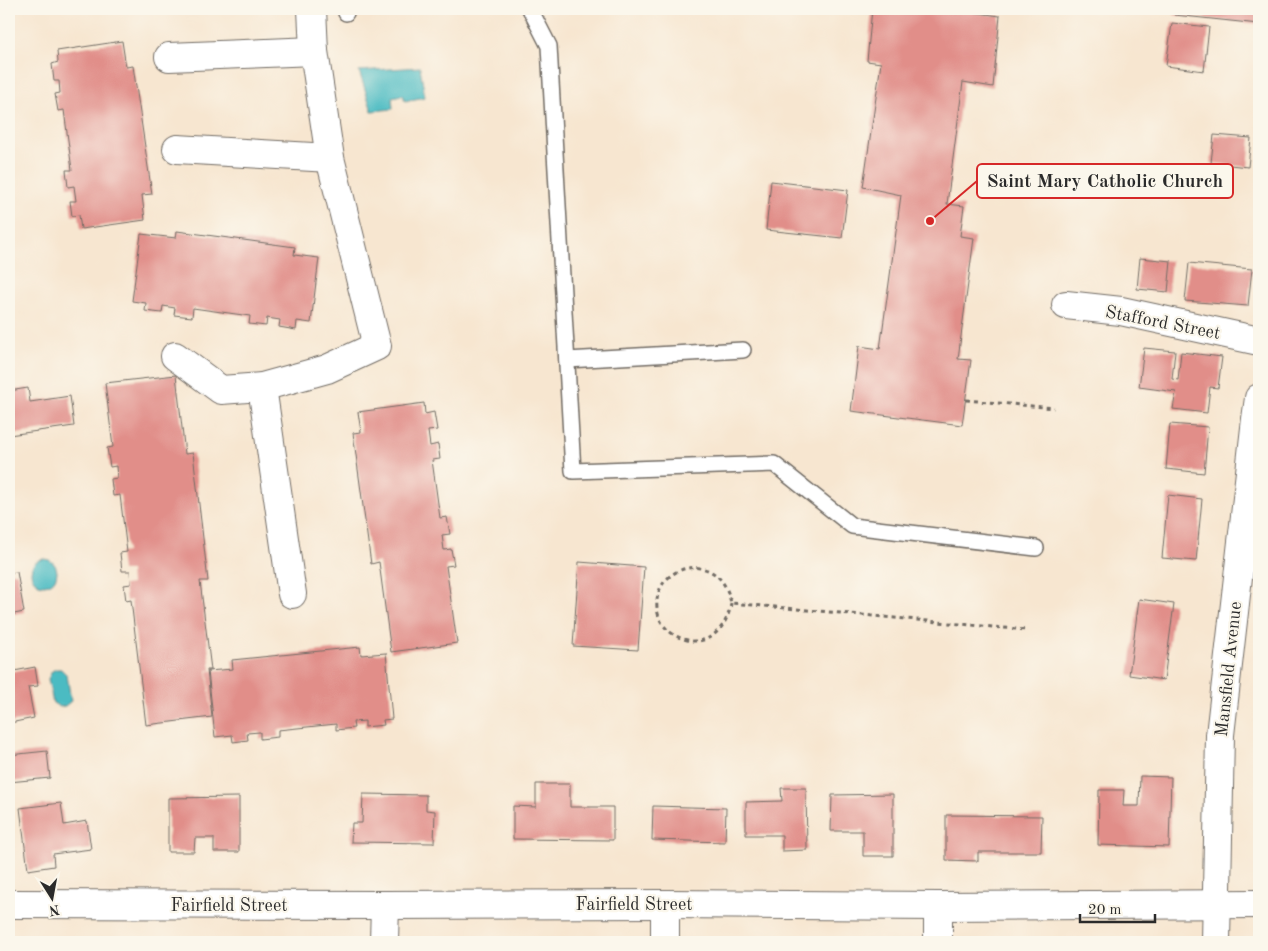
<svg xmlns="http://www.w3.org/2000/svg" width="1268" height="951" font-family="'Old Standard TT',serif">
<rect width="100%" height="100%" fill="#fbf7ec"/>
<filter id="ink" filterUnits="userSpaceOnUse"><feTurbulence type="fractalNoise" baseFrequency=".02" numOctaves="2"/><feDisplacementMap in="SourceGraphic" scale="10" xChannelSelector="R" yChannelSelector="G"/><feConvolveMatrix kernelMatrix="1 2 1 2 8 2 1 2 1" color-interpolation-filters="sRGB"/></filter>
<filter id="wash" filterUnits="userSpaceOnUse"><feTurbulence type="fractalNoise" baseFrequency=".0096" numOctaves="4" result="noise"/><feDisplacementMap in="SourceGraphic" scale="20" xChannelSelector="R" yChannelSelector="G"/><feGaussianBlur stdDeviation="1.12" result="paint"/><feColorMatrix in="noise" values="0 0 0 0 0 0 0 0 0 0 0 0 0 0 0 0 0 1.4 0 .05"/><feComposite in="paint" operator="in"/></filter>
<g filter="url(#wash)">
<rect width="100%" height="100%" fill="#f7e6d0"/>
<g fill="#4cbbc2" stroke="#3c7376">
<path d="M 420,67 L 425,97 L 405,101 L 403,95 L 392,97 L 393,109 L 372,111 L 359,71 Z"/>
<circle cx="44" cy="572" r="13"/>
<path d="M 56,669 L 61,669 L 67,675 L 71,701 L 65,706 L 60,707 L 53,703 L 48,679 L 52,671 Z"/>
</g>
<g id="blocks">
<g fill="#e18e89">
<path d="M 366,9 L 408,9 L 408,10 L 367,13 Z"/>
<path d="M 872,9 L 950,9 L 1000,16 L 993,87 L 963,82 L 947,204 L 964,206 L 960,236 L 974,238 L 958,359 L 971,360 L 962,425 L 851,411 L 859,346 L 880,349 L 901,195 L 863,187 L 881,63 L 867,61 Z"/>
<path d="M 1175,9 L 1259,9 L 1259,24 L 1174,15 Z"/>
<path d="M 1172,23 L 1209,27 L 1204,71 L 1166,66 Z"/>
<path d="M 122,41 L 126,67 L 133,66 L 152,194 L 142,195 L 145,220 L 81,229 L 79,215 L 72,216 L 70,201 L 76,201 L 74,186 L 68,187 L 66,170 L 72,170 L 64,110 L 58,111 L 55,94 L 60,93 L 59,81 L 54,81 L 52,64 L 58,62 L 57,51 Z"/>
<path d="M 1214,135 L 1251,138 L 1248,167 L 1211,163 Z"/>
<path d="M 771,181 L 848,190 L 842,238 L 766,230 Z"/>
<path d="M 177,231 L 295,247 L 294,255 L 319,258 L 311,323 L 297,321 L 296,330 L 279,327 L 280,320 L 267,318 L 266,326 L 249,324 L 250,316 L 193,308 L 192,317 L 174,315 L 175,308 L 163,306 L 162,313 L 145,311 L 146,303 L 132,301 L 141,234 L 176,238 Z"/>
<path d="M 1140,258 L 1171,261 L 1168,292 L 1137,289 Z"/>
<path d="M 1189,263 L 1252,269 L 1248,306 L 1185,301 Z"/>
<path d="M 1144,348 L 1175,351 L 1172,379 L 1178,380 L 1181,352 L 1222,357 L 1218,388 L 1210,387 L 1207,413 L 1173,409 L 1176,392 L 1139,387 Z"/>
<path d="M 176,375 L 185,454 L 193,453 L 208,581 L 200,581 L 211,670 L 207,670 L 212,717 L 146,725 L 131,600 L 126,601 L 124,585 L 131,584 L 130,571 L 122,571 L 120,553 L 127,552 L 120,495 L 113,496 L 111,479 L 117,478 L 116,466 L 110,467 L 107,448 L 113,447 L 105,383 Z"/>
<path d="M 28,388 L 30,402 L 70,396 L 74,426 L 9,435 L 9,391 Z"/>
<path d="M 424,403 L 425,414 L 434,412 L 437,430 L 428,431 L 430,446 L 438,444 L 440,459 L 432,460 L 440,518 L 447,517 L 450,534 L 442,535 L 444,550 L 451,549 L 454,565 L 446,566 L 457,643 L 391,652 L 379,562 L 371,564 L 353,433 L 361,432 L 358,412 Z"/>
<path d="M 1170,424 L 1208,427 L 1204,473 L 1166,469 Z"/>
<path d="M 1168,495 L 1202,499 L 1196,561 L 1162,558 Z"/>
<path d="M 9,499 L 12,514 L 9,515 Z"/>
<path d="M 579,562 L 644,567 L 638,650 L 573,646 Z"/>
<path d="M 17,572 L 24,612 L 9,615 L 9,573 Z"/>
<path d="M 1139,599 L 1174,604 L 1164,680 L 1129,675 Z"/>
<path d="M 360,647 L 361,655 L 386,653 L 392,719 L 383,720 L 384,725 L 365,727 L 365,721 L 353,722 L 354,728 L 336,730 L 336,724 L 278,730 L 278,737 L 260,739 L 260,732 L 247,733 L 248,740 L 233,742 L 232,735 L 215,737 L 208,671 L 233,669 L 232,660 Z"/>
<path d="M 35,667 L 38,686 L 28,687 L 34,718 L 10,723 L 9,672 Z"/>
<path d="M 47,751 L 50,778 L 9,782 L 9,755 Z"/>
<path d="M 1140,776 L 1171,777 L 1169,847 L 1098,845 L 1099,790 L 1124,790 L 1123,806 L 1139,806 Z"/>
<path d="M 536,784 L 570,784 L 570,807 L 613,807 L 613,840 L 513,839 L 513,806 L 536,807 Z"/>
<path d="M 781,788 L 806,788 L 807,850 L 782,851 L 782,835 L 746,835 L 746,802 L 782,801 Z"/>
<path d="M 363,794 L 426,795 L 426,810 L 435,811 L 434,843 L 351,842 L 352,823 L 362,823 Z"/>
<path d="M 893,794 L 893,856 L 863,856 L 863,831 L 831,831 L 832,795 Z"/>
<path d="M 239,797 L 239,852 L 214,852 L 214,838 L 195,838 L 194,852 L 168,852 L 168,798 Z"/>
<path d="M 61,803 L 64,825 L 87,821 L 91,849 L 53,854 L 54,866 L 28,870 L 20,808 Z"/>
<path d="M 653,806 L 726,808 L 725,842 L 652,840 Z"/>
<path d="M 946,815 L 1042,816 L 1041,852 L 978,852 L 978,861 L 946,860 Z"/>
</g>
</g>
</g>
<g filter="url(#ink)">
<use href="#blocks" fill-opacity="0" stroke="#726c65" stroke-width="1"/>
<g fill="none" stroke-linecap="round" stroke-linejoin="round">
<g stroke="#726c65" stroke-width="18">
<g id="service">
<path d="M 346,9 L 346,13"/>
<path d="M 530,9 L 549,46 L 573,471 L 774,464 L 852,526 L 1036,548"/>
<path d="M 567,360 L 743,350"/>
</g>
</g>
<g stroke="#726c65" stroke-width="30">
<g id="minor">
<path d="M 169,57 L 314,51"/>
<path d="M 177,149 L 330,158"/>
<path d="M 1066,305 L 1121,311 L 1259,341"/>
<path d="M 175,356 L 221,390 L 262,387 L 327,369 L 377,346 L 330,158 L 314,51 L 312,9"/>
<path d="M 262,387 L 292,594"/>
<path d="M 9,904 L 385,905 L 665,904 L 938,906 L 1259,904"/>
<path d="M 938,906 L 938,942"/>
<path d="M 384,942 L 385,905"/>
<path d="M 665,942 L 665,904"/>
<path d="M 1216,942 L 1220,735 L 1256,419 L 1259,398"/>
</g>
</g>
<g stroke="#726c65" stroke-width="3" stroke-dasharray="4 4" stroke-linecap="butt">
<path d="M 966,400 L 1054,408"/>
<path d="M 731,603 C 728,626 709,648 684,639 C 673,636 663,628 659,617 C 643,568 719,542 731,603 L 1026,630"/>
</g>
<use href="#service" stroke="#fff" stroke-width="15"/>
<use href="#minor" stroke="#fff" stroke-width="28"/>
</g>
</g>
<g text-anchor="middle" stroke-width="4.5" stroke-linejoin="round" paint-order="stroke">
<g font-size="18" fill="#2b2b2b" stroke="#fbf7ec">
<text transform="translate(1163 322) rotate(11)" y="6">Stafford Street</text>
<text transform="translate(1228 669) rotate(-84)" y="6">Mansfield Avenue</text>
<text x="634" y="910">Fairfield Street</text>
<text x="229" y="911">Fairfield Street</text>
</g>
</g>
<path fill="none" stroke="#d62828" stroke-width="2" d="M930 221L977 181"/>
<circle fill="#d62828" stroke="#fbf7ec" stroke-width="2" cx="930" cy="221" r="5"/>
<rect fill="#fbf7ec" stroke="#d62828" stroke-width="2" x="977" y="164" width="256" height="34" rx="5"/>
<g font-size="19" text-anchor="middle" font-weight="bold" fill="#2b2b2b">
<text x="1105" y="187">Saint Mary Catholic Church</text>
</g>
<rect width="1268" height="951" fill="none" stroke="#fbf7ec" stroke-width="30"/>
<g transform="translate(52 898) rotate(169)" stroke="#fbf7ec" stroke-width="4" paint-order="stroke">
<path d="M0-4L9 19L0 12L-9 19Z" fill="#2b2b2b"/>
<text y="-8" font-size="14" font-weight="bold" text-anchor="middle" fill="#2b2b2b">N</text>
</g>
<path d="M1080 914v8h75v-8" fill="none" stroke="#2b2b2b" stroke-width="2.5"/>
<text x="1088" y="914" font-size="15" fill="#2b2b2b" stroke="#fbf7ec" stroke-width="4" paint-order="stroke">20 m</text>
</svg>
